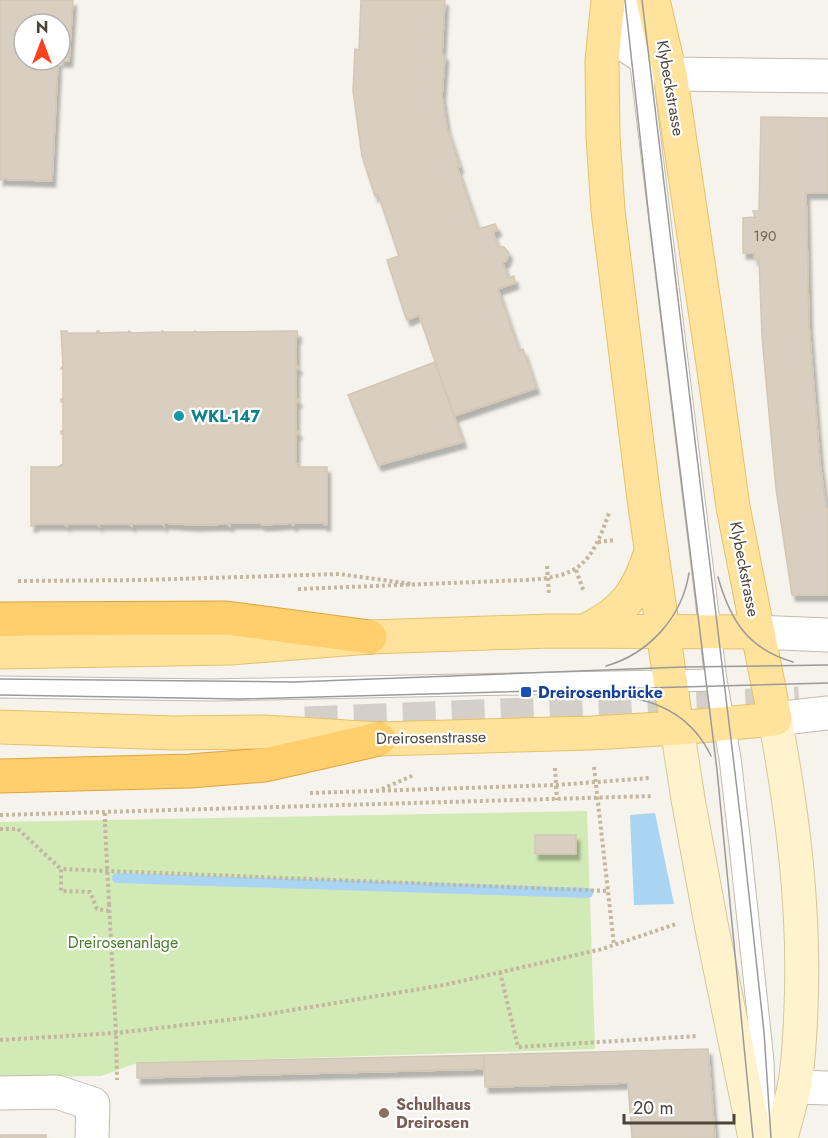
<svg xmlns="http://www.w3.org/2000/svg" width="828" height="1138" font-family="Jost,sans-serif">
<defs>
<filter id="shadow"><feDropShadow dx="3.5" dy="6" stdDeviation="1.5" flood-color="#0004"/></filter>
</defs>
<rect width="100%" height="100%" fill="#f6f3ec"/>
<path fill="#d2eab5" d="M 587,811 L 595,1049 L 137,1063 L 101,1076 L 0,1077 L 0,822 Z"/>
<path fill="#a9d4f2" d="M 655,813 L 674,904 L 634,905 L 630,815 Z"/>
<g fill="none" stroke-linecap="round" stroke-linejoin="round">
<path stroke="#a9d4f2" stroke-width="10" d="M 117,878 L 588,893"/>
</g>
<g fill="#d8cfc1" stroke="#d3c7b4" stroke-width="1.5" fill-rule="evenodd" filter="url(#shadow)">
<path d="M 0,0 L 73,0 L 69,61 L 58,61 L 52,181 L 0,179 L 0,181 ZM 24,24 L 60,24 L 60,60 L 24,60 Z"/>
<path d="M 361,0 L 445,0 L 442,54 L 445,55 L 442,96 L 447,128 L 460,167 L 457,167 L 478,229 L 495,224 L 498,230 L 493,232 L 498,247 L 504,247 L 509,253 L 507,260 L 503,263 L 508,278 L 514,276 L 515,283 L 498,289 L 519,351 L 523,349 L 536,388 L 454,416 L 419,315 L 407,320 L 405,315 L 387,260 L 399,256 L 378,194 L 375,196 L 362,156 L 353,91 L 355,49 L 359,50 Z"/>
<path d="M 761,117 L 828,118 L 828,193 L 806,193 L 809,326 L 820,463 L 826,508 L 828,508 L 828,595 L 792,595 L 776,489 L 762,337 L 759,259 L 754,259 L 755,253 L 743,253 L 743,218 L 755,217 L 753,211 L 759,211 Z"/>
<path d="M 61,331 L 67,331 L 67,333 L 97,333 L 97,331 L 99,331 L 99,333 L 129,332 L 129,331 L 132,333 L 162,332 L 162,331 L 164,332 L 194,332 L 195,331 L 197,332 L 297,331 L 298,337 L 296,337 L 296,366 L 298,366 L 298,369 L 296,369 L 296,399 L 298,399 L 298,402 L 296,402 L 296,431 L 298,431 L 298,434 L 296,434 L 296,464 L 298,464 L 298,467 L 327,467 L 327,525 L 324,525 L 324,523 L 294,523 L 294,525 L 292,525 L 292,523 L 262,525 L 260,523 L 230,523 L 230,526 L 227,524 L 195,525 L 164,523 L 164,526 L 162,524 L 132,524 L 132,526 L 129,524 L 99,524 L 99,526 L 97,524 L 67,524 L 67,526 L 64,524 L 34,524 L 34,526 L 31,526 L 31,467 L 58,467 L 63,464 L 63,434 L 61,434 L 61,431 L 63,431 L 63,402 L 61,402 L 61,399 L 63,399 L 63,369 L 61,369 L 63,366 Z"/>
<path d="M 435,362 L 463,442 L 378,465 L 348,395 Z"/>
<rect x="535" y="835" width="41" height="19"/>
<path d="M 708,1049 L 715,1138 L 632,1138 L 628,1083 L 485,1087 L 484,1055 Z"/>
<path d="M 484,1055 L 484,1069 L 137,1078 L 137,1063 Z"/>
<rect x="0" y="1135" width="46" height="3"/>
</g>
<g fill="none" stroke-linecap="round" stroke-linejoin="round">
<path stroke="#d4d0c8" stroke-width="33" stroke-dasharray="33 16" stroke-linecap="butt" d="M 305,723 L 799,703"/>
<g stroke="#c2bbae" stroke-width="23">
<g id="lane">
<path d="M 633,0 L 716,680 L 730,758 L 740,845 L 763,1061 L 765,1128"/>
<path d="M 0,687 L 212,690 L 716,680"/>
</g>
</g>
<g stroke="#c2bbae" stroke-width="35">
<g id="street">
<path d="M 607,17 L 630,48 L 670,74 L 828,76"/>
<path d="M 758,632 L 828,635"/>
<path d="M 775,719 L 828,713"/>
<path d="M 794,1087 L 828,1088"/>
<path d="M 0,1093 L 57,1092 L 93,1104 L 92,1138"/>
</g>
</g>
<g stroke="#d6c79b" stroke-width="35">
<g id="secondary">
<path d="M 775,719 C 793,815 805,909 801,1007 C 800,1034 799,1062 794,1089 C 790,1105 785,1122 781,1138"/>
<path d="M 677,728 L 688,799 L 712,929 L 755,1138"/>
</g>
</g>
<g stroke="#e6c16a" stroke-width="35">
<g id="primary">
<path d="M 608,0 L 602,61 L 603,136 L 608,211 L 644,499 L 677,728"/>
<path d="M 587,630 C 625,611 638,592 651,552"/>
<path d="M 0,652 L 230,648 L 370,637 L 550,631 L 758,632"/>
<path d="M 0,727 L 174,733 L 264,732 L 379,739 L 592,733 L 677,728 L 775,719 L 733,507 L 715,377 L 670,74 L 653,0"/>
</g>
</g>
<g stroke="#e0a43c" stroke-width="35">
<g id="highway">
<path d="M 0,619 L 226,618 L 370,637"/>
<path d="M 0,776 L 190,771 L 265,765 L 379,739"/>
</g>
</g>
<g stroke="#c4b79f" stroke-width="4" stroke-dasharray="3 3" stroke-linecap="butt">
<path d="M 598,542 L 615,540"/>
<path d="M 547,566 L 549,595"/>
<path d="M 576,570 L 584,592"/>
<path d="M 18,581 L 142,580 L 339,574 L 412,584"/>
<path d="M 298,589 L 526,580 C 580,577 591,564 609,513"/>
<path d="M 594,767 L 614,945"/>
<path d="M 555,768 L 557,800"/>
<path d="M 382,789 L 414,775"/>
<path d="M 310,793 L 556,785 L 650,778"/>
<path d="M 105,813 L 105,824"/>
<path d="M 0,815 L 653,796"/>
<path d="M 0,829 L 18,829 L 61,869"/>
<path d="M 109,904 L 116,1033 L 117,1080"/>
<path d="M 109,911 L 97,909 L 90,892 L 61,891 L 61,869 L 608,891"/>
<path d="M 500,972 L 518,1047 L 698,1036"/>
<path d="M 0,1040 L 116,1033 L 244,1018 L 444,985 L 602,949 L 676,924"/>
</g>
<use href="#lane" stroke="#fff" stroke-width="21"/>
<use href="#street" stroke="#fff" stroke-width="33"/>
<use href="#secondary" stroke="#fff3cd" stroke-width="33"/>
<use href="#primary" stroke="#ffe39c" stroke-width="33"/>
<use href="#highway" stroke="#ffcf6e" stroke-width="33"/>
<g stroke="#9a9a9a" stroke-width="1.5">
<path d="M 625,0 L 649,218 L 717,770 L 753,1138"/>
<path d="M 642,0 L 742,831 L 764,1032 L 771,1138"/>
<path d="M 718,577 C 730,620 748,649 793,662"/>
<path d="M 606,666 C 648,654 682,618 689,573"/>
<path d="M 0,679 L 294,682 L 683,667 L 828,665"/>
<path d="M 0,695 L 241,699 L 828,683"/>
<path d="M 618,696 C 660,700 693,718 711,756"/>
</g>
<path stroke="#c4b79f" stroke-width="4" stroke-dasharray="3 3" stroke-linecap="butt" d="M 105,824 L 109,904"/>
</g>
<circle fill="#0f9aa8" stroke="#fff" stroke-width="2" cx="179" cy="416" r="6"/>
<rect fill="#1a4fb4" stroke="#fff" stroke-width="2" x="520" y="686" width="12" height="12" rx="3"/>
<circle fill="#8d6e63" stroke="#fff" stroke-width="2" cx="384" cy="1113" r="6"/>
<g text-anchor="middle" stroke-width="4.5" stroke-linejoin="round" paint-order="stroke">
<g font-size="14" fill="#6e675b">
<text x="765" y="241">190</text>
</g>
<g font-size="16" fill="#4b4439" stroke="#fff">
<text transform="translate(671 88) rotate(80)" y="6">Klybeckstrasse</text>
<text transform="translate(745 569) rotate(79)" y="6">Klybeckstrasse</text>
<text transform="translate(431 737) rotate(-1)" y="6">Dreirosenstrasse</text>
</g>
<g font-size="16" font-weight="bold" fill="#0d838f" stroke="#fff" text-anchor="start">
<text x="191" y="422">WKL-147</text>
</g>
<g font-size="16" font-weight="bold" fill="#164399" stroke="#fff" text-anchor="start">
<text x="538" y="698">Dreirosenbrücke</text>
</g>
<g font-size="16" fill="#4a7f2a" stroke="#fff">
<text x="123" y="948">Dreirosenanlage</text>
</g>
<g font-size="16" font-weight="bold" fill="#785e54" stroke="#fff" text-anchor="start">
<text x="396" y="1110">Schulhaus<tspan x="396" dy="18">Dreirosen</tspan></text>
</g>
</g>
<g transform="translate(42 42)"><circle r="28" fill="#ffffff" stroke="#b7b4b0" stroke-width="1.5"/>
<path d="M0-4.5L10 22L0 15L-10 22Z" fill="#fc3f1d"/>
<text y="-9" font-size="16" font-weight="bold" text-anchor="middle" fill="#4b4439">N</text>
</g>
<path d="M624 1114v9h110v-9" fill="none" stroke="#4b4439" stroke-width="3"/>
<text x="633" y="1114" font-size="18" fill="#4b4439" stroke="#ffffff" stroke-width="4.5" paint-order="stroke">20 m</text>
</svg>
